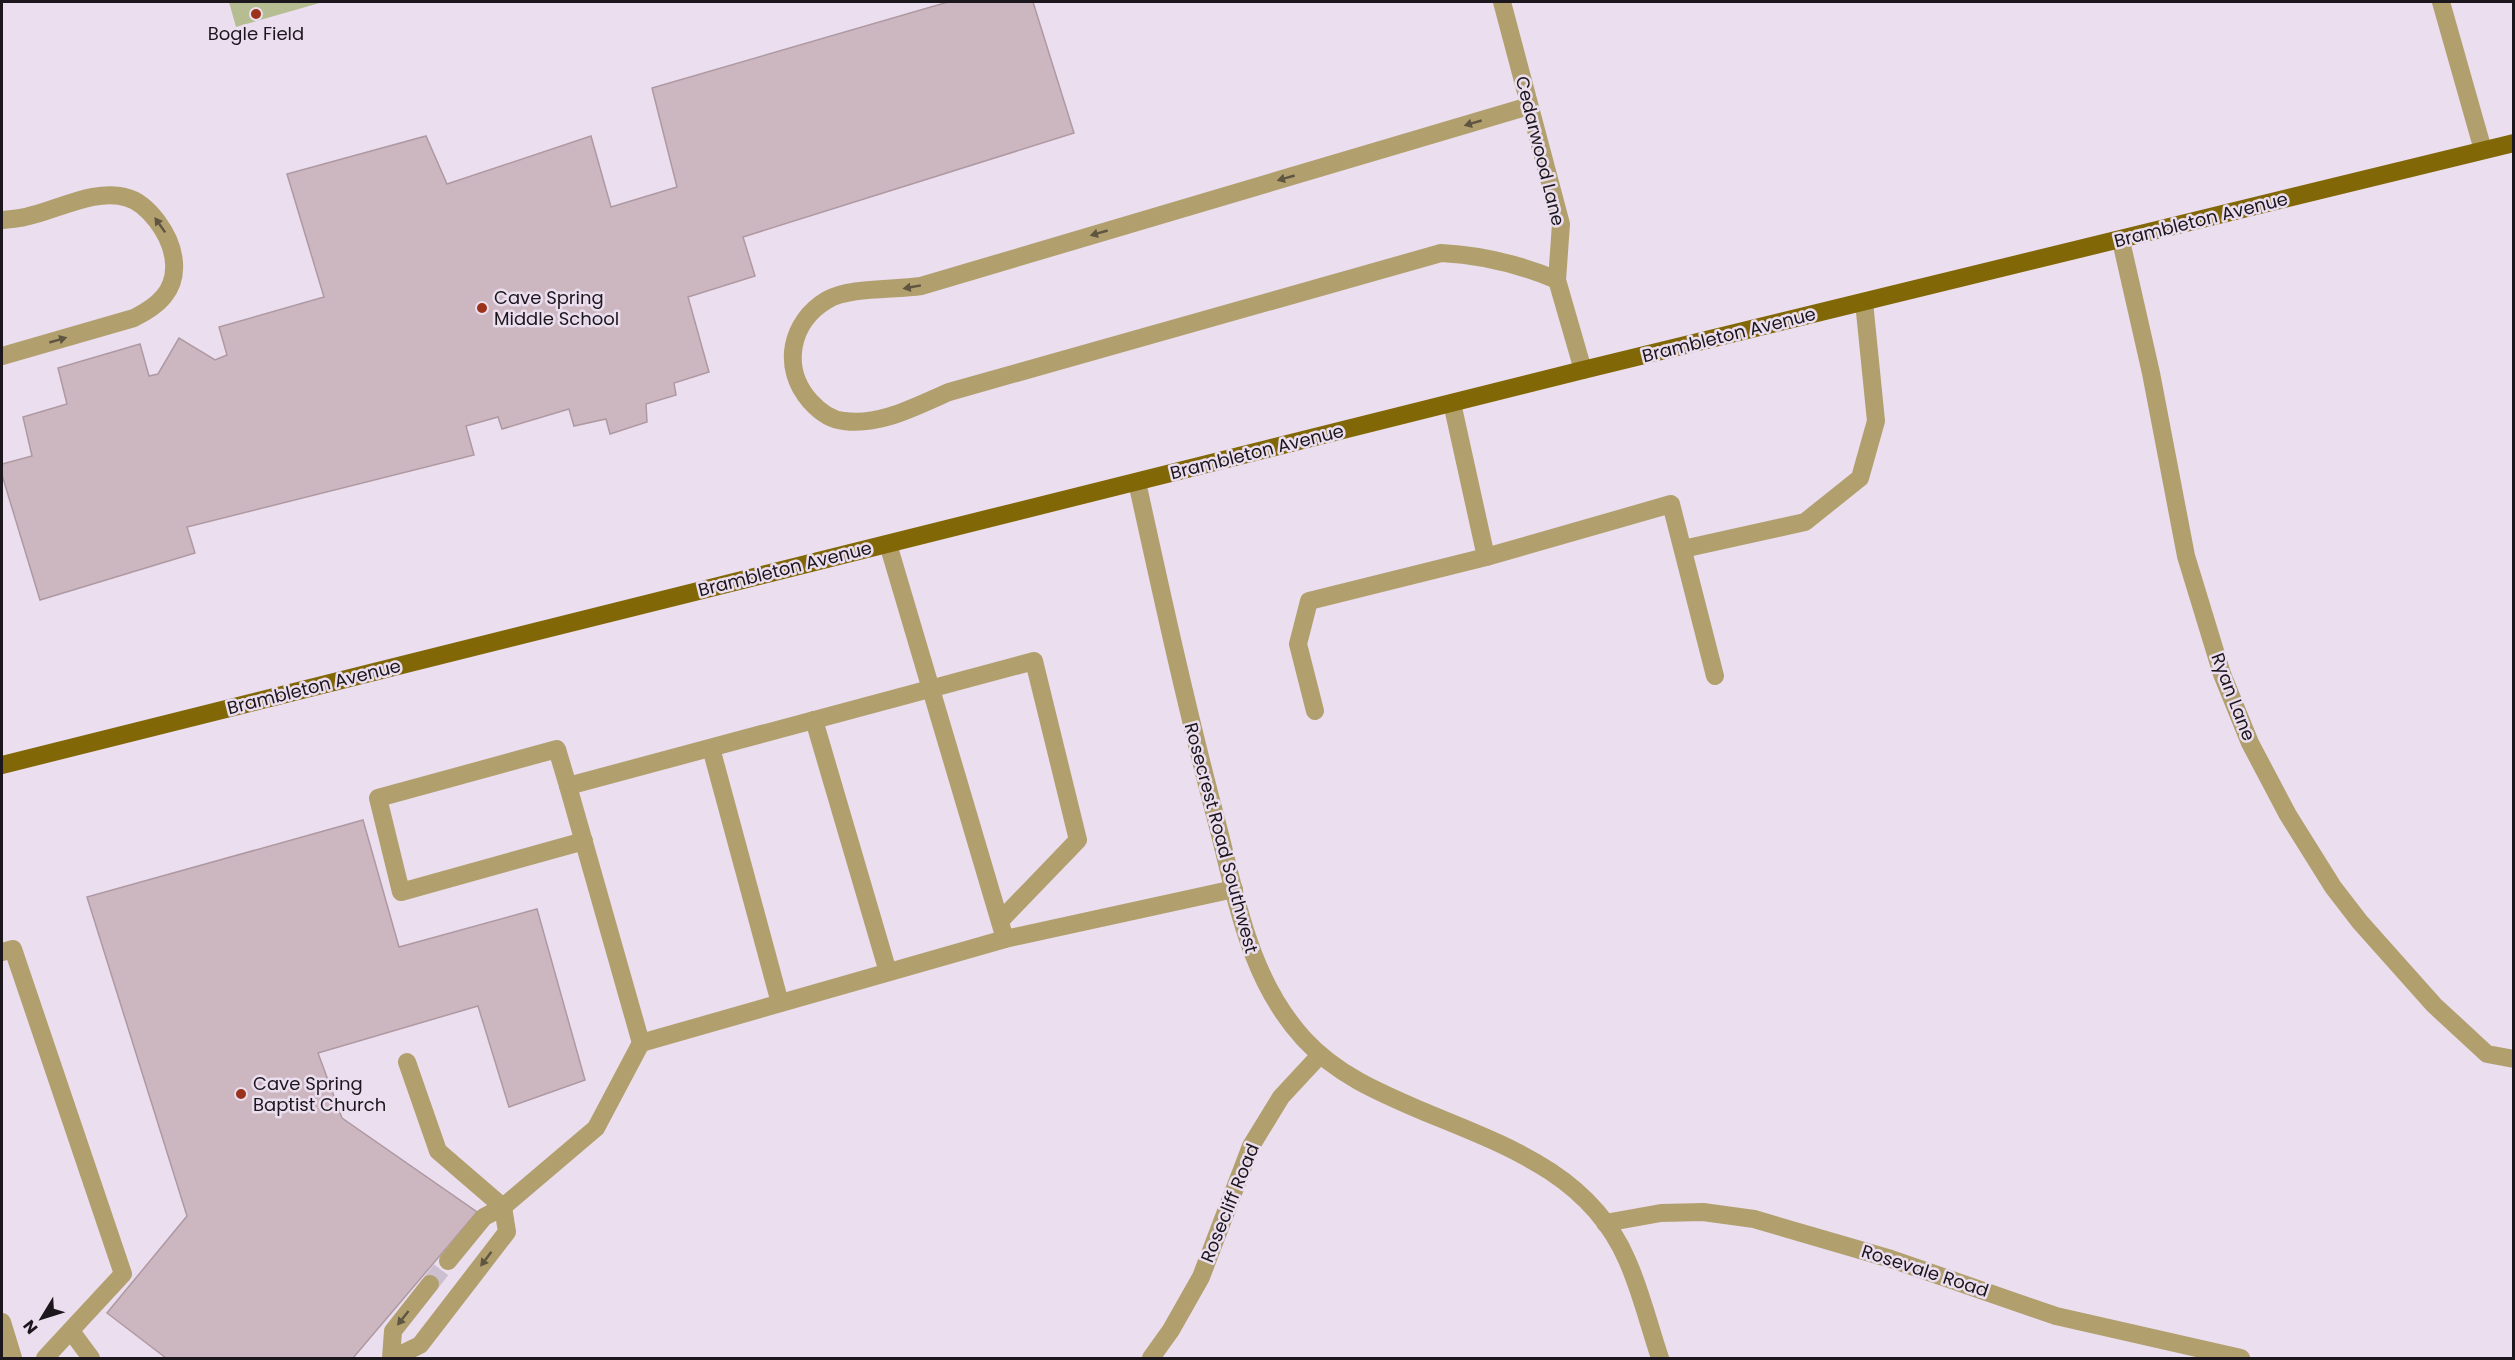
<svg xmlns="http://www.w3.org/2000/svg" width="2515" height="1360" font-family="Poppins,sans-serif">
<rect width="100%" height="100%" fill="#ebdeef"/>
<path fill="#b6bd92" d="M 229,2 L 323,2 L 236,27 Z"/>
<g fill="#ccb7c0" stroke="#ae99a2" stroke-width="1.5">
<path d="M 948,2 L 1033,2 L 1074,133 L 743,237 L 755,276 L 688,297 L 709,372 L 674,383 L 676,395 L 646,404 L 647,422 L 610,434 L 606,419 L 574,426 L 569,409 L 502,429 L 498,417 L 466,426 L 474,455 L 187,527 L 195,553 L 40,600 L 2,475 L 2,464 L 32,456 L 23,417 L 67,404 L 58,368 L 140,344 L 149,376 L 158,374 L 179,338 L 215,360 L 227,355 L 219,327 L 324,297 L 287,174 L 426,136 L 447,184 L 591,136 L 611,207 L 677,187 L 652,88 Z"/>
<path d="M 363,820 L 399,947 L 537,909 L 585,1080 L 509,1107 L 478,1006 L 318,1053 L 342,1118 L 477,1212 L 353,1358 L 166,1358 L 107,1313 L 187,1216 L 87,897 Z"/>
</g>
<g fill="none" stroke-linecap="round" stroke-linejoin="round">
<path stroke="#ccc0d0" stroke-width="18" stroke-dasharray="18 9" stroke-linecap="butt" d="M 430,1284 L 448,1261"/>
<g stroke="#b1a06e" stroke-width="18">
<path d="M 1502,2 L 1561,224 L 1557,280 L 1583,370"/>
<path d="M 2441,2 L 2483,150"/>
<path d="M 1529,106 L 921,286 C 894,290 848,287 827,300 C 790,322 781,368 810,401 C 819,411 830,420 844,421 C 881,426 916,406 949,392 L 1441,253 C 1482,255 1519,264 1557,280"/>
<path d="M 2,220 C 9,219 17,219 25,217 C 56,211 96,187 128,198 C 139,201 150,212 157,221 C 166,233 173,247 174,263 C 176,291 158,306 134,318 L 2,356"/>
<path d="M 2121,241 L 2151,373 L 2186,556 L 2222,674 L 2250,743 L 2288,815 L 2333,887 L 2360,922 L 2434,1005 L 2487,1054 L 2514,1059"/>
<path d="M 1137,482 C 1162,596 1187,710 1217,823 C 1237,900 1249,979 1304,1039 C 1336,1074 1378,1092 1420,1110 C 1501,1144 1589,1172 1627,1260 C 1641,1291 1649,1326 1660,1358"/>
<path d="M 888,544 L 1005,939 L 1234,889"/>
<path d="M 1683,549 L 1805,522 L 1860,478 L 1876,421 L 1864,302"/>
<path d="M 1486,557 L 1671,504 L 1715,676"/>
<path d="M 1315,711 L 1298,644 L 1309,601 L 1486,557 L 1452,403"/>
<path d="M 814,720 L 888,972"/>
<path d="M 711,748 L 780,1003"/>
<path d="M 568,786 L 557,749 L 378,798 L 401,892 L 584,841"/>
<path d="M 1000,921 L 1078,840 L 1034,661 L 568,786 L 641,1043 L 1005,939"/>
<path d="M 2,952 L 13,949 L 123,1274 L 45,1358"/>
<path d="M 1605,1223 L 1661,1213 L 1703,1212 L 1754,1219 L 1891,1259 L 2056,1316 L 2241,1358"/>
<path d="M 448,1261 L 484,1217 L 503,1207 L 596,1128 L 641,1043"/>
<path d="M 2,1322 L 13,1358"/>
<path d="M 71,1331 L 91,1358"/>
<path d="M 391,1358 L 393,1331 L 430,1284"/>
<path d="M 393,1358 L 420,1345 L 507,1232 L 503,1207 L 438,1151 L 407,1062"/>
<path d="M 1151,1358 L 1171,1330 L 1201,1277 L 1251,1146 L 1281,1097 L 1320,1055"/>
</g>
<path stroke="#816706" stroke-width="18" d="M 2,765 L 1583,370 L 2514,143"/>
</g>
<defs><path id="oneway-solid" d="M-6-.8H1V-3.2L6.5 0L1 3.2V.8H-6Z" transform="scale(1.5)"/></defs>
<g fill="#5f5541">
<use href="#oneway-solid" transform="translate(1473 123) rotate(164)"/>
<use href="#oneway-solid" transform="translate(1286 178) rotate(164)"/>
<use href="#oneway-solid" transform="translate(160 225) rotate(-125)"/>
<use href="#oneway-solid" transform="translate(1099 233) rotate(164)"/>
<use href="#oneway-solid" transform="translate(912 287) rotate(170)"/>
<use href="#oneway-solid" transform="translate(58 340) rotate(-16)"/>
<use href="#oneway-solid" transform="translate(486 1259) rotate(127)"/>
<use href="#oneway-solid" transform="translate(403 1318) rotate(128)"/>
</g>
<g fill="#9b321c" stroke="#ebdeef" stroke-width="2">
<circle cx="256" cy="14" r="6"/>
<circle cx="482" cy="308" r="6"/>
<circle cx="241" cy="1094" r="6"/>
</g>
<g text-anchor="middle" stroke-width="5" stroke-linejoin="round" paint-order="stroke">
<g font-size="18" fill="#1c171d" stroke="#ebdeef" text-anchor="start">
<text x="256" y="40" text-anchor="middle">Bogle Field</text>
<text x="494" y="304">Cave Spring<tspan x="494" dy="21">Middle School</tspan></text>
<text x="253" y="1090">Cave Spring<tspan x="253" dy="21">Baptist Church</tspan></text>
</g>
<g font-size="18" fill="#1c171d" stroke="#ebdeef">
<text transform="translate(1540 151) rotate(76)" y="6">Cedarwood Lane</text>
<text transform="translate(2201 220) rotate(-14)" y="6">Brambleton Avenue</text>
<text transform="translate(1729 335) rotate(-14)" y="6">Brambleton Avenue</text>
<text transform="translate(1257 452) rotate(-14)" y="6">Brambleton Avenue</text>
<text transform="translate(785 569) rotate(-14)" y="6">Brambleton Avenue</text>
<text transform="translate(314 687) rotate(-14)" y="6">Brambleton Avenue</text>
<text transform="translate(2233 697) rotate(69)" y="6">Ryan Lane</text>
<text transform="translate(1221 838) rotate(75)" y="6">Rosecrest Road Southwest</text>
<text transform="translate(1230 1203) rotate(-68)" y="6">Rosecliff Road</text>
<text transform="translate(1925 1271) rotate(18)" y="6">Rosevale Road</text>
</g>
</g>
<rect width="2515" height="1360" fill="none" stroke="#1c171d" stroke-width="6"/>
<g transform="translate(42 1318) rotate(232)" stroke="#ebdeef" stroke-width="4.5" paint-order="stroke">
<path d="M0-4.5L10 22L0 15L-10 22Z" fill="#1c171d"/>
<text y="-9" font-size="16" font-weight="bold" text-anchor="middle" fill="#1c171d">N</text>
</g>
</svg>
